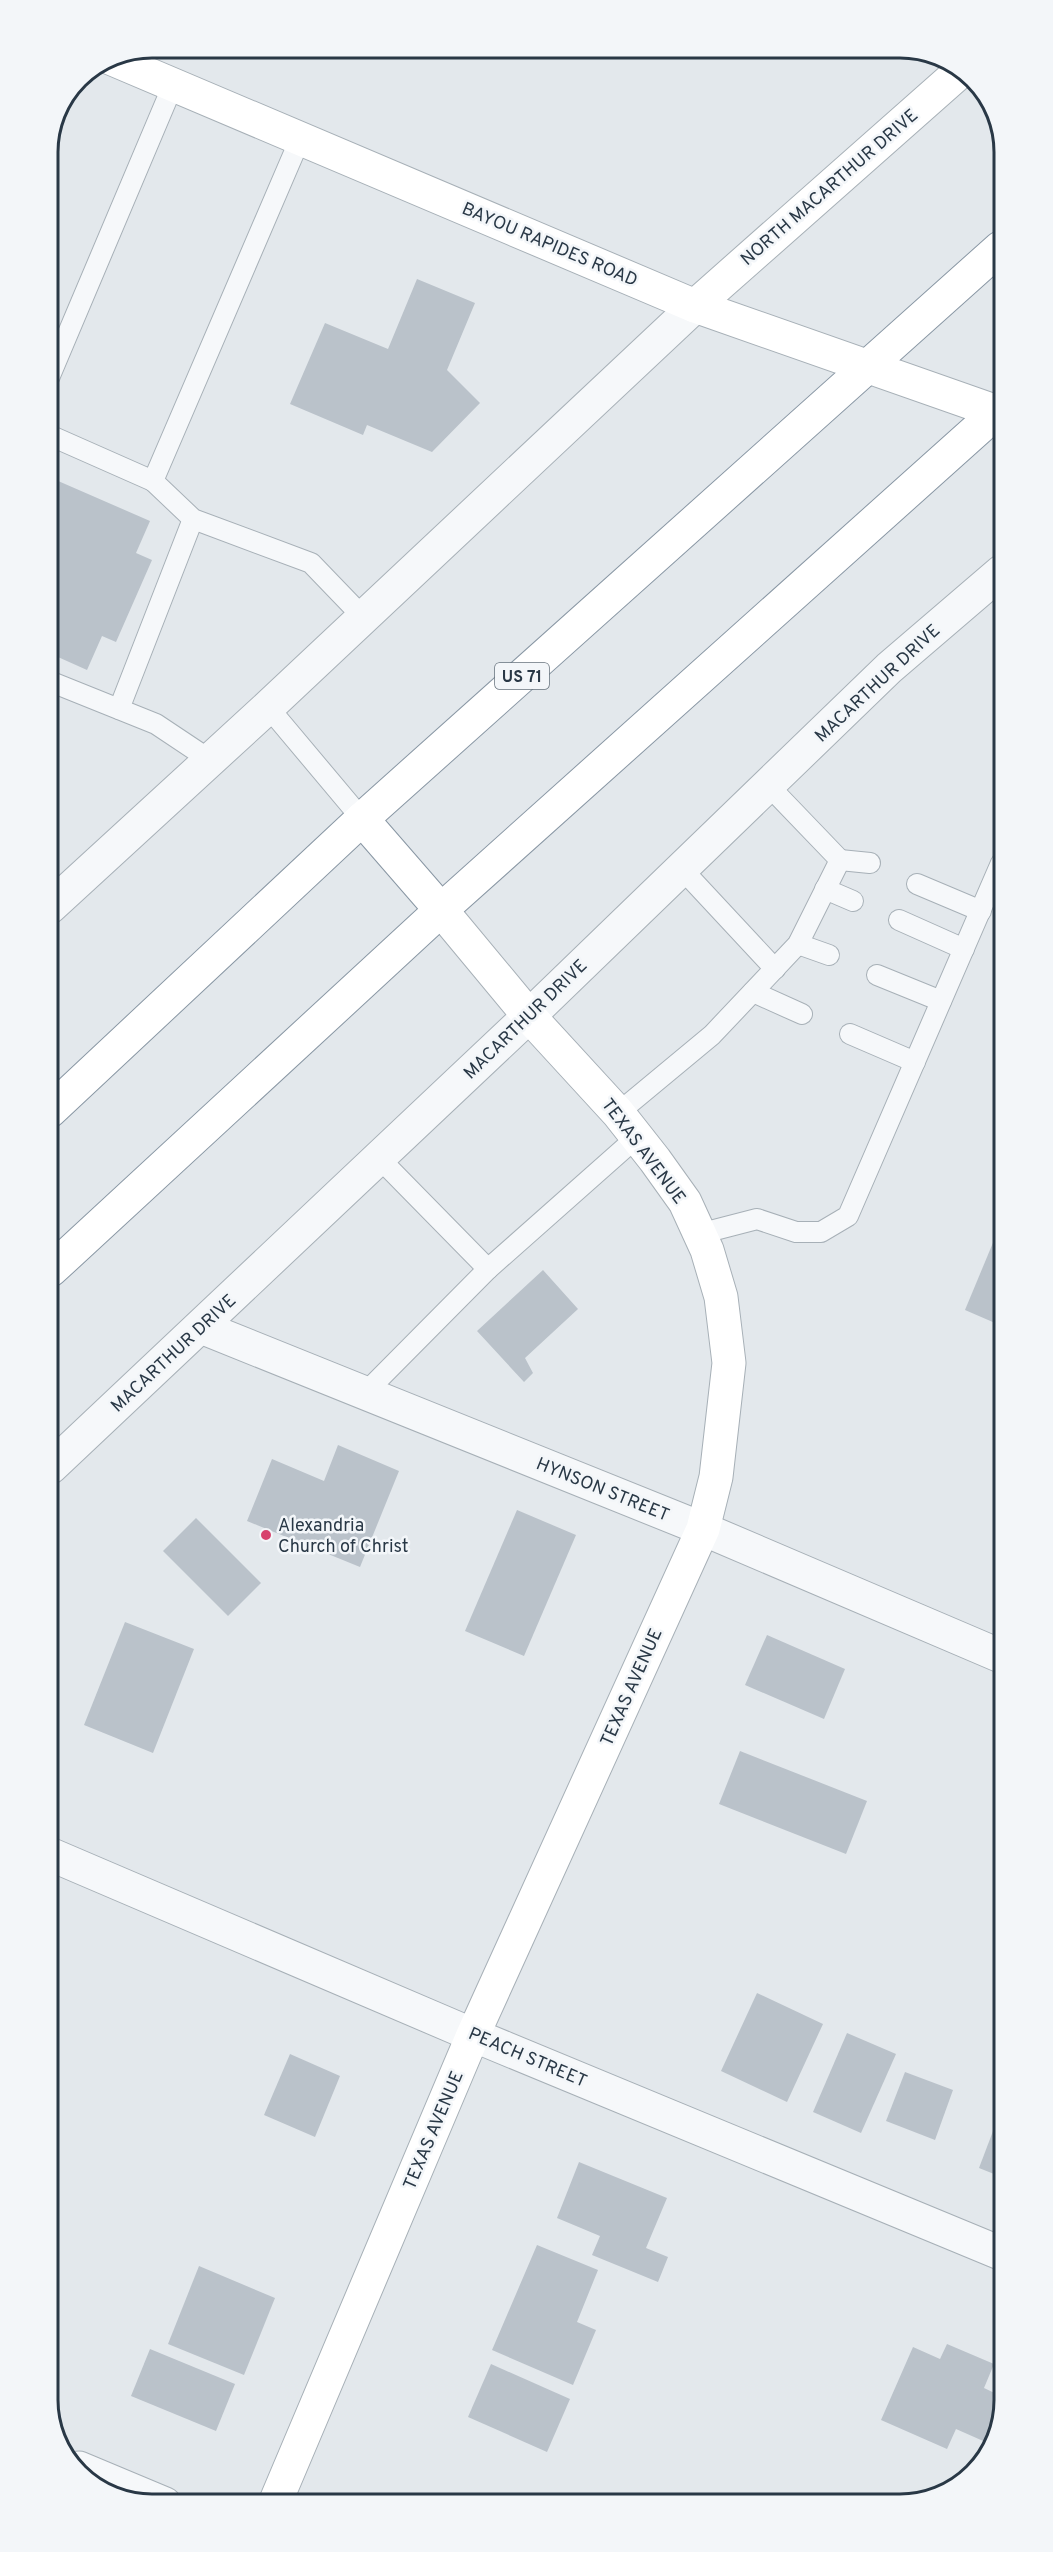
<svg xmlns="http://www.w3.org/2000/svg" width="1053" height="2552" font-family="Overpass,sans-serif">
<rect width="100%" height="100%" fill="#e3e8ec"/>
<g fill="#bac2ca">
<path d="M 417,279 L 475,303 L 447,370 L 480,403 L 432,452 L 367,425 L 363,435 L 290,404 L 325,323 L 388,349 Z"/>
<path d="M 49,477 L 150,521 L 136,553 L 152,560 L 116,642 L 102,636 L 87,670 L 49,653 Z"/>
<path d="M 1002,1221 L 1002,1326 L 965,1310 Z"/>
<path d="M 543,1270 L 578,1309 L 525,1358 L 533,1373 L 524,1382 L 477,1331 Z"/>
<path d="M 338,1445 L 399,1471 L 360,1567 L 247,1521 L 272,1459 L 324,1481 Z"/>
<path d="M 517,1510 L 576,1535 L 524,1656 L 465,1631 Z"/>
<path d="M 196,1518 L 261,1583 L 228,1616 L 163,1551 Z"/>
<path d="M 125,1622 L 194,1649 L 153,1753 L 84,1725 Z"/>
<path d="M 767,1635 L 845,1669 L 824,1719 L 745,1685 Z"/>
<path d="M 740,1751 L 867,1801 L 846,1854 L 719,1804 Z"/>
<path d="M 757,1993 L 823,2024 L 787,2102 L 721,2071 Z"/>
<path d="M 847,2033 L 896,2054 L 861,2133 L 813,2112 Z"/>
<path d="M 290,2054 L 340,2076 L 315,2137 L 264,2115 Z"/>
<path d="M 905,2072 L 953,2090 L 935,2140 L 886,2121 Z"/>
<path d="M 1004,2102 L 1004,2178 L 979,2168 Z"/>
<path d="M 579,2162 L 667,2198 L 646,2248 L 668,2257 L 658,2282 L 592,2255 L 600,2236 L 557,2218 Z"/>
<path d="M 537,2245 L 598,2270 L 577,2322 L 596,2330 L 573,2385 L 492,2350 Z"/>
<path d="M 199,2266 L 275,2298 L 244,2375 L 168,2344 Z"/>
<path d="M 947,2344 L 994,2364 L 984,2388 L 1005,2398 L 1005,2400 L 990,2444 L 956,2429 L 947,2449 L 881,2420 L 913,2347 L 940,2359 Z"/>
<path d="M 150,2349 L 235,2384 L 216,2431 L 131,2396 Z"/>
<path d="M 491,2364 L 570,2399 L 547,2452 L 468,2417 Z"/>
</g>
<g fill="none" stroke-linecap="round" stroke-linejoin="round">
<g stroke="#a7b0b7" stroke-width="22">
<g id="lane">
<path d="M 49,378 L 173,85"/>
<path d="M 49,435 L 153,481 L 300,139"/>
<path d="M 153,481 L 193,519 L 311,563 L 363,617"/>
<path d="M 49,681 L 156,724 L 210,760"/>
<path d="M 268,707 L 362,819"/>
<path d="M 119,709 L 193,519"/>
<path d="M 840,860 L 870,863"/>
<path d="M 681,868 L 775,969"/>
<path d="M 917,884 L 981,911"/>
<path d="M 825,889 L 853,901"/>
<path d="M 899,920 L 964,949"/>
<path d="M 798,944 L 829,955"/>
<path d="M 877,975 L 941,1001"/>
<path d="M 753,992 L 802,1014"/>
<path d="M 850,1034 L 915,1062"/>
<path d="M 618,1113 L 712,1035 L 798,944 L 840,860 L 768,785"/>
<path d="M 379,1158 L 488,1269 L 637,1137"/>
<path d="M 699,1234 L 757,1219 L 796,1232 L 821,1232 L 848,1216 L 1001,863"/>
<path d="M 365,1393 L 488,1269"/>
</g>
</g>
<g stroke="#a7b0b7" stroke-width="35">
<g id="street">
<path d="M 50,907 L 268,707 L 695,306"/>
<path d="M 201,1327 L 703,1529 L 1003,1657"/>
<path d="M 51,1467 L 529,1016 L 889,668 L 1001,572"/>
<path d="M 52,1855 L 473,2035 L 1005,2255"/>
<path d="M 79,2468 L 165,2504"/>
</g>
</g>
<g stroke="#a7b0b7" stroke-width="35">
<g id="secondary">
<path d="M 110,58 L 695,306 L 1000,413"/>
<path d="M 695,306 L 963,69"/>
<path d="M 275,2503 L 473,2035 L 703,1529 L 716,1477 L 729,1363 L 721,1297 L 707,1250 L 685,1202 L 655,1160 L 618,1113 L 529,1016 L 441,910"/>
</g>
</g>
<g stroke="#8997a4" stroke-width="35">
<g id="highway">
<path d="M 362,819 L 441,910"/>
<path d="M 50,1111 L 362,819 L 1000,248"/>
<path d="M 51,1270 L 441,910 L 1000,409"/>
</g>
</g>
<use href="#lane" stroke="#f6f8fa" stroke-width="20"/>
<use href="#street" stroke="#f6f8fa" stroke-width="33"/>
<use href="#secondary" stroke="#fff" stroke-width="33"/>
<use href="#highway" stroke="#fff" stroke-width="33"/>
</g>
<circle fill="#d7426d" stroke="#f3f6f9" stroke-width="2" cx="266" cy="1535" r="6"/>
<g text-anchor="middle" stroke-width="5" stroke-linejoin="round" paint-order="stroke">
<rect fill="#f3f6f9" stroke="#66717c" stroke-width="1.5" x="495" y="663" width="54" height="26" rx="4.5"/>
<g font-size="16" font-weight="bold" fill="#293846">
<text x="522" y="682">US 71</text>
</g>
<g font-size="18" fill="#293846" stroke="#f3f6f9">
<text transform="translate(829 187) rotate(-41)" y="6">NORTH MACARTHUR DRIVE</text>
<text transform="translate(550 244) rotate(23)" y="6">BAYOU RAPIDES ROAD</text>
<text transform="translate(877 683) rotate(-43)" y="6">MACARTHUR DRIVE</text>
<text transform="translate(525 1019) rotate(-44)" y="6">MACARTHUR DRIVE</text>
<text transform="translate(644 1151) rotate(53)" y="6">TEXAS AVENUE</text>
<text transform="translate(173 1353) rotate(-43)" y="6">MACARTHUR DRIVE</text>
<text transform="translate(603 1489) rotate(22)" y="6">HYNSON STREET</text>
<text transform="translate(631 1687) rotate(-66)" y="6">TEXAS AVENUE</text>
<text transform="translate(528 2057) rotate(23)" y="6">PEACH STREET</text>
<text transform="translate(433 2130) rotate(-67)" y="6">TEXAS AVENUE</text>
</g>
<g font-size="18" fill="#293846" stroke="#f3f6f9" text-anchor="start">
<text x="278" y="1531">Alexandria<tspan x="278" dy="21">Church of Christ</tspan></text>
</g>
</g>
<path d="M0 0H1053V2552H0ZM152 58H900A94 94 0 0 1 994 152V2400A94 94 0 0 1 900 2494H152A94 94 0 0 1 58 2400V152A94 94 0 0 1 152 58Z" fill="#f3f6f9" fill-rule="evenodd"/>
<path fill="none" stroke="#293846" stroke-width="3" d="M152 58H900A94 94 0 0 1 994 152V2400A94 94 0 0 1 900 2494H152A94 94 0 0 1 58 2400V152A94 94 0 0 1 152 58Z"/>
</svg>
